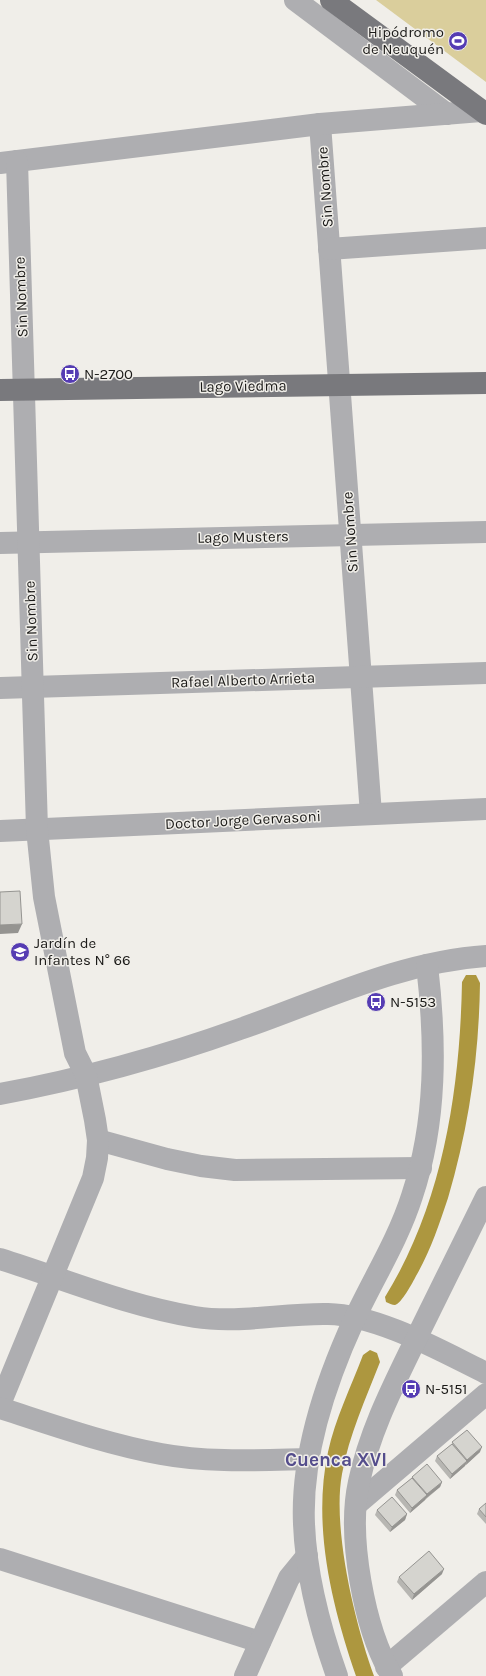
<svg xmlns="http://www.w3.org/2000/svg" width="486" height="1676" font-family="Karla,sans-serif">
<rect width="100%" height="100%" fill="#f0eee9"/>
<path fill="#dace9c" d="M 376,0 L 486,0 L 486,82 Z"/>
<g fill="#ad973f">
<path d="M 466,975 L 476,975 L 480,983 C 479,1056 469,1127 448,1198 C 439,1225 430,1252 416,1276 C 413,1282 401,1304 395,1305 C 392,1305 389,1303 386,1302 L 385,1297 C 443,1203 460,1090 462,982 Z"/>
<path d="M 370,1350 L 377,1353 L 380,1362 C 366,1398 349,1435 342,1474 C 332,1528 355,1624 374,1676 L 356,1676 C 332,1606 312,1526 328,1452 C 335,1419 351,1387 363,1355 Z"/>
</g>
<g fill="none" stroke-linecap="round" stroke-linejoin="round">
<g stroke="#aeaeb1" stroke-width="22">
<path d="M 295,0 L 447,114"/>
<path d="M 320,124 L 371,814"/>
<path d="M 0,163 L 320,124 L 481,111"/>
<path d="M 329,249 L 486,238"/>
<path d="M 0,543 L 486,532"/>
<path d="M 0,688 L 486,673"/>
<path d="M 0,831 L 486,809"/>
<path d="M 0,1094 C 81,1079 162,1057 240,1029 C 321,1001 399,962 486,956"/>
<path d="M 98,1140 L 167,1159 L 201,1166 L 235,1170 L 421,1168"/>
<path d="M 0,1259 C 64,1279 128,1306 195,1317 C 239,1324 283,1313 328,1314 C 378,1315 441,1351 486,1373"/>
<path d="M 0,1404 L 93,1178 L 97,1158 L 98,1140 L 95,1120 L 86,1075 L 75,1053 L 44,897 L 37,829 L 17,161"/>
<path d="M 0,1408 C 53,1425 106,1444 161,1454 C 209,1463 260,1460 309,1459"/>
<path d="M 356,1505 L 486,1394"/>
<path d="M 0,1559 L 260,1642"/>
<path d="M 386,1667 L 486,1582"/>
<path d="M 245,1676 L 289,1578 L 307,1556"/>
<path d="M 337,1676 C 320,1628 306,1575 304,1524 C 301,1456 326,1381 354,1320 C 373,1279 398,1240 412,1196 C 437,1121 436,1042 427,965"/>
<path d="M 392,1676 C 364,1629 347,1536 359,1482 C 369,1434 391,1390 412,1347 C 437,1297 461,1247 486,1197"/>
</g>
<g stroke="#79797d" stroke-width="22">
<path d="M 331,0 L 486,114"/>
<path d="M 0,390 L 486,383"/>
</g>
</g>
<g fill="#b7b6b2">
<path d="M 452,1442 L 480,1452 L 450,1479 L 435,1461 L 437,1456 L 452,1444 Z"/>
<path d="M 412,1477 L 442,1482 L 440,1487 L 410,1513 L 395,1495 L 397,1490 L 412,1478 Z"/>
<path d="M 486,1503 L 486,1524 L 477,1514 L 479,1509 Z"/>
<path d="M 377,1510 L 407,1514 L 405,1520 L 390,1532 L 375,1515 Z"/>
<path d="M 442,1574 L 412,1600 L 397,1582 L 399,1577 Z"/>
</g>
<g fill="#959491">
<path d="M 22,924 L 18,933 L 0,934 L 0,925 Z"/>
<path d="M 482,1447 L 480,1452 L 466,1465 L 467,1460 Z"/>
<path d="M 467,1461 L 465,1466 L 450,1479 L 452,1474 Z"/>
<path d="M 442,1482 L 440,1487 L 425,1499 L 427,1494 Z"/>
<path d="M 427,1495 L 425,1500 L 410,1513 L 412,1508 Z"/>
<path d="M 407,1514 L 405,1520 L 390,1532 L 392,1527 Z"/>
<path d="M 444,1569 L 442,1574 L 412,1600 L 414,1594 Z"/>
</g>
<g fill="#d5d4cf" stroke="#959491">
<path d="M 20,891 L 22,924 L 0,925 L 0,892 Z"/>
<path d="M 467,1430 L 482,1447 L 467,1460 L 452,1442 Z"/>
<path d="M 452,1444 L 467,1461 L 452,1474 L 437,1456 Z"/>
<path d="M 427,1464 L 442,1482 L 427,1494 L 412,1477 Z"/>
<path d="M 412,1478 L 427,1495 L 412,1508 L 397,1490 Z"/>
<path d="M 392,1497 L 407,1514 L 392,1527 L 377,1510 Z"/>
<path d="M 486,1503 L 486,1517 L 479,1509 Z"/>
<path d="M 429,1551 L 444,1569 L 414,1594 L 399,1577 Z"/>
</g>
<defs>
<g id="stadium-disc" transform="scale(1)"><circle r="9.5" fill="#553cb3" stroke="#f0eee9"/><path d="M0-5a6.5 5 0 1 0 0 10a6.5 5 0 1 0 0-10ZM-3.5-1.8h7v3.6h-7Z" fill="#fff"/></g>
<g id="bus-disc" transform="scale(1)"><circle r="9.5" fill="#553cb3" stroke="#f0eee9"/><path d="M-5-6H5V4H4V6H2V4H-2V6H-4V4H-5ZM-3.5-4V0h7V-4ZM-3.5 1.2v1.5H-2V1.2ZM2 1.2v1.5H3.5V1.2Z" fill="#fff"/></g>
<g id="school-disc" transform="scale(1)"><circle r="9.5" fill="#553cb3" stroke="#f0eee9"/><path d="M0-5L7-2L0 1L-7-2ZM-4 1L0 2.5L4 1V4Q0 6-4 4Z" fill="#fff"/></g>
</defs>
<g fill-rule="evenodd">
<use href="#stadium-disc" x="458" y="41"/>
<use href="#bus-disc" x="70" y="374"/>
<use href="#school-disc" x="20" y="952"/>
<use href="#bus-disc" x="376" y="1002"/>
<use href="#bus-disc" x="411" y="1389"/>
</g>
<g text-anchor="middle" stroke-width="3" stroke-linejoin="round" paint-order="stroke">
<g font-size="15" fill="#1b1a18" stroke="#f0eee9" text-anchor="start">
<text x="444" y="37" text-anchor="end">Hipódromo<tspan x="444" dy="17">de Neuquén</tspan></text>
<text x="84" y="379">N-2700</text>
<text x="34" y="948">Jardín de<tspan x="34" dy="17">Infantes N° 66</tspan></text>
<text x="390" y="1007">N-5153</text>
<text x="425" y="1394">N-5151</text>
</g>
<g font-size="15" fill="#1b1a18" stroke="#f0eee9">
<text transform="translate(325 187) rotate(-94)" y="5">Sin Nombre</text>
<text transform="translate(21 297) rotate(-92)" y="5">Sin Nombre</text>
<text transform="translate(243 386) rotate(-1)" y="5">Lago Viedma</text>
<text transform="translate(350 532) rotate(-94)" y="5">Sin Nombre</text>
<text transform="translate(243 537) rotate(-1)" y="5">Lago Musters</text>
<text transform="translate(31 621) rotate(-92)" y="5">Sin Nombre</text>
<text transform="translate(243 680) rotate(-2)" y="5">Rafael Alberto Arrieta</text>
<text transform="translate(243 820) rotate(-3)" y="5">Doctor Jorge Gervasoni</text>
</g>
<g font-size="19" font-weight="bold" fill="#544d8c" stroke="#f0eee9">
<text x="336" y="1466">Cuenca XVI</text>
</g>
</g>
</svg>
